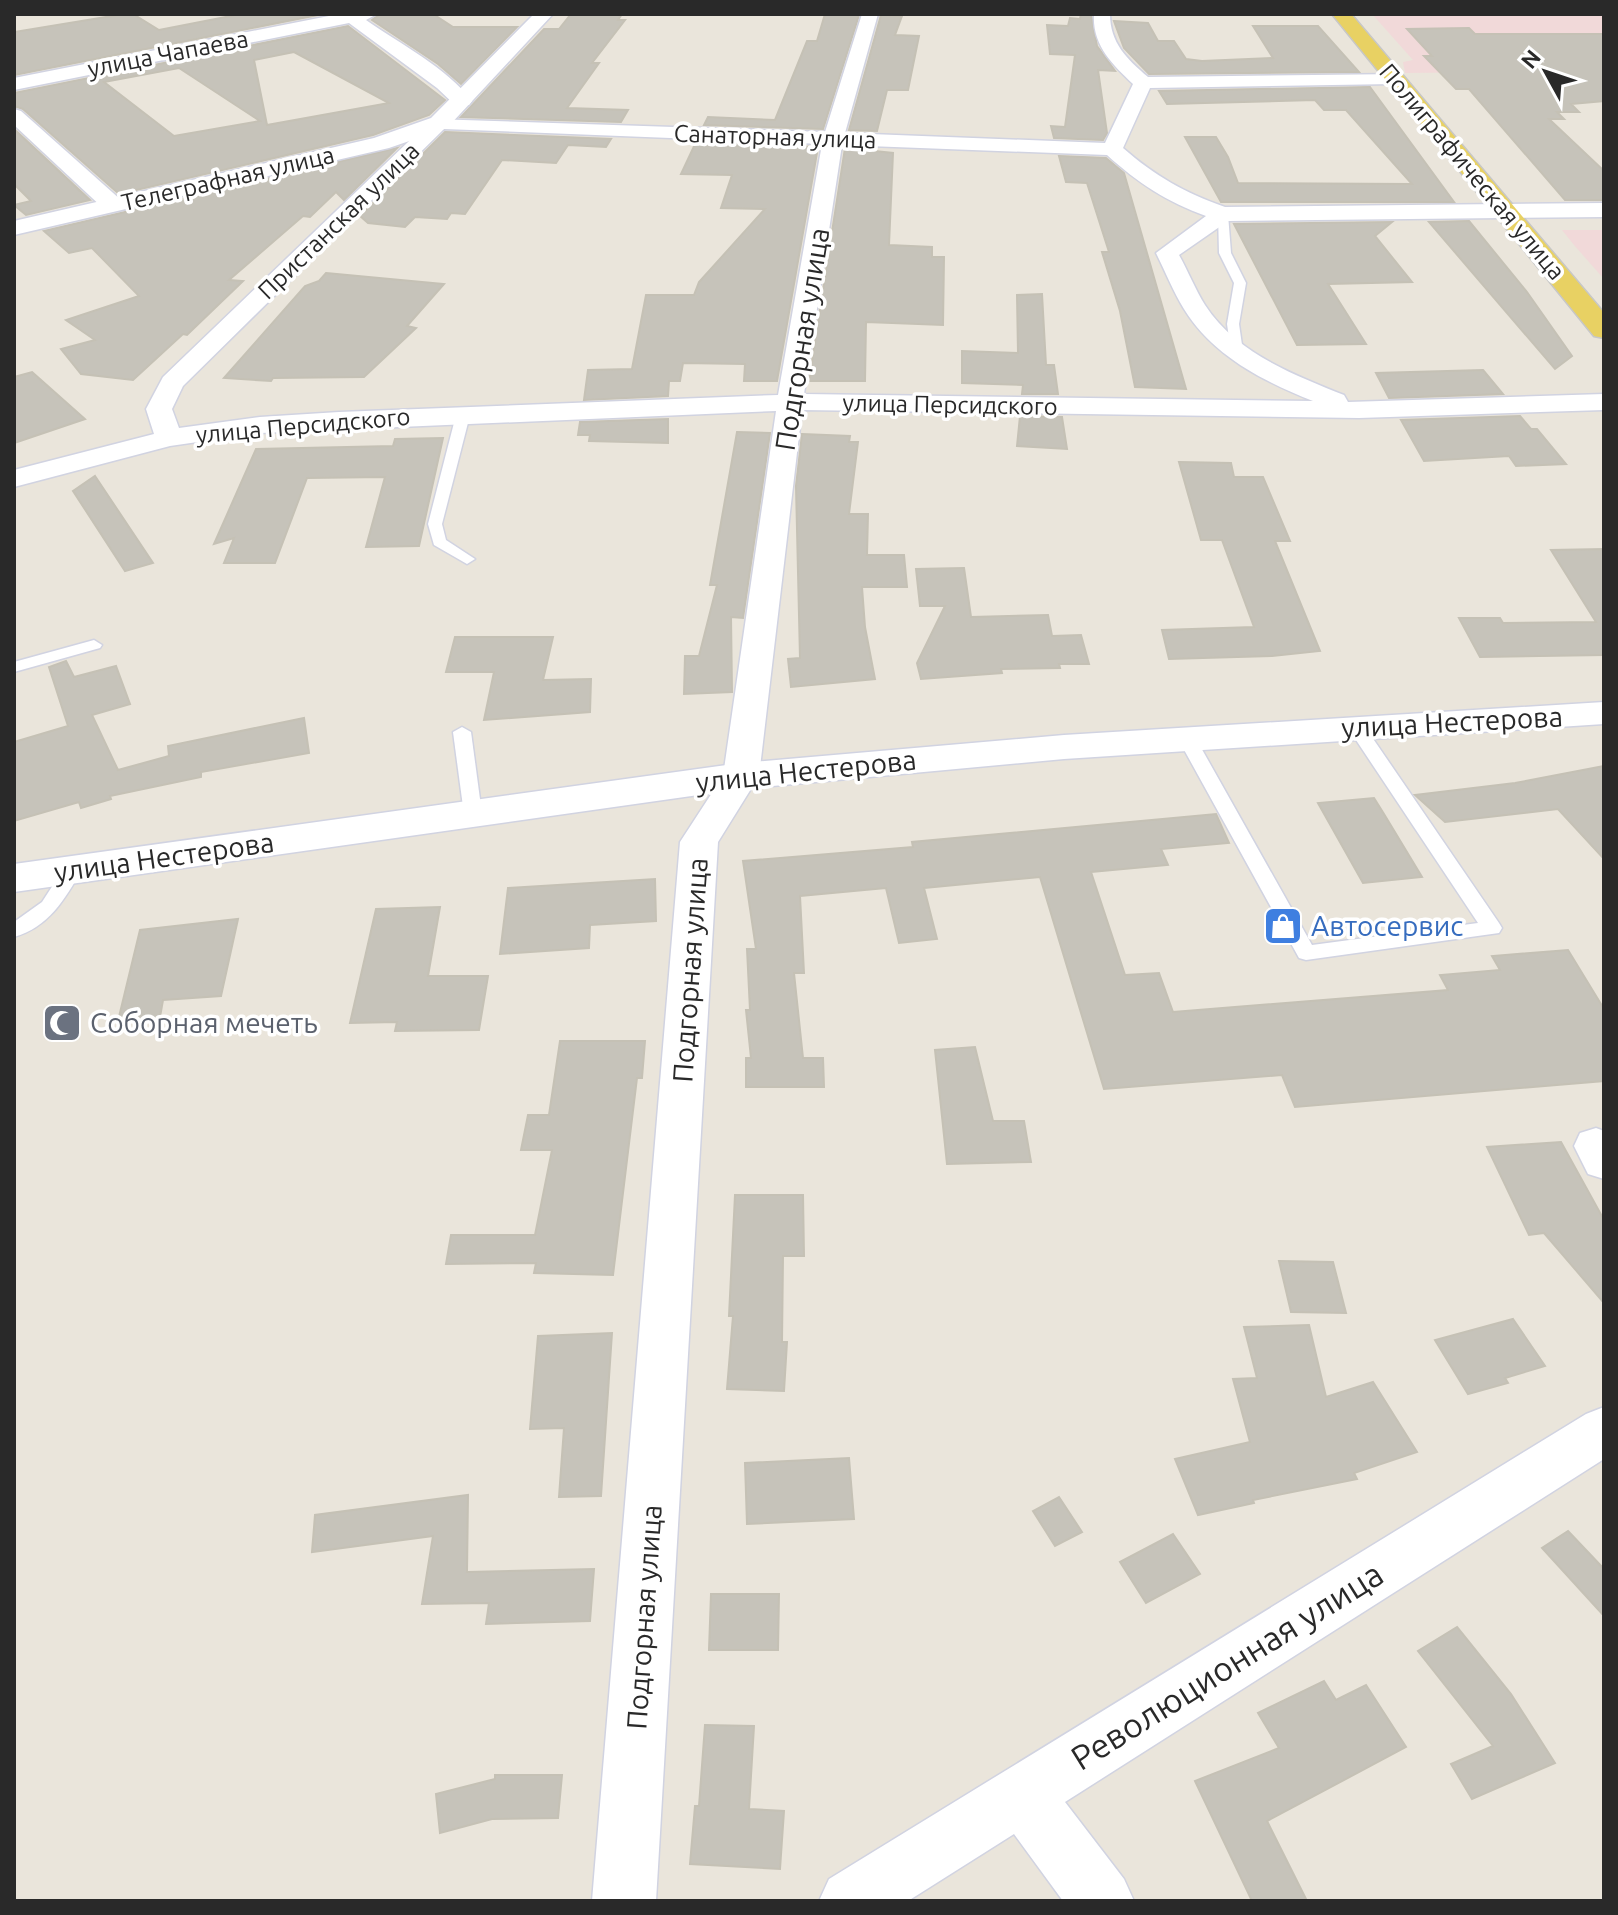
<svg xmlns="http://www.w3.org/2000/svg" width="1618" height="1915" font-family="Ubuntu,sans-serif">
<rect width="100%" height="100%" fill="#eae5db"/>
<g fill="#f1d9d9">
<path d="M 1372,14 L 1604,14 L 1604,71 L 1405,73 L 1403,62 L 1413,60 Z"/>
<path d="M 1562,230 L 1604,230 L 1604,279 L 1574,245 Z"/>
</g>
<g fill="#c6c3ba" stroke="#c5c1b5" stroke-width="2" fill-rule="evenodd">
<path d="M 124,14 L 133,14 L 159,30 L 241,14 L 323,14 L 14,75 L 14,32 Z"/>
<path d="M 380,14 L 433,14 L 453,27 L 517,27 L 461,84 L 438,64 L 372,20 Z"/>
<path d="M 571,14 L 622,14 L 618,20 L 625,20 L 592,63 L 599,63 L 567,108 L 628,110 L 621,122 L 461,117 L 544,29 L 559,29 Z"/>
<path d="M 825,14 L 859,15 L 823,129 L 704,125 L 708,117 L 775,120 L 807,41 L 817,41 Z"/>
<path d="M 1081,14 L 1091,14 L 1097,46 L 1115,71 L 1098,70 L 1107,133 L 1103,140 L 1054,138 L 1051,126 L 1065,127 L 1075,55 L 1050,54 L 1047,25 L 1068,26 L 1070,18 L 1080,19 Z"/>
<path d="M 881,15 L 902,16 L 895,35 L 919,36 L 908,90 L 887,90 L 877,131 L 849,130 Z"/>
<path d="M 1114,21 L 1148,23 L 1158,41 L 1174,41 L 1186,59 L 1202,61 L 1273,58 L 1253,26 L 1318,26 L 1359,72 L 1149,74 L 1124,48 Z"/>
<path d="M 348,26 L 445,100 L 429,115 L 373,135 L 119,194 L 23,109 L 14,106 L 14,93 ZM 294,52 L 389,103 L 267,125 L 254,60 ZM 179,68 L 260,121 L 174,136 L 104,82 Z"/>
<path d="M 1469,28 L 1475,34 L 1604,34 L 1604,101 L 1571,104 L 1579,112 L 1557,112 L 1564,119 L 1549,119 L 1604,171 L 1604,200 L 1565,200 L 1469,89 L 1456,89 L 1424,56 L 1432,56 L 1407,29 Z"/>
<path d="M 1370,87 L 1454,202 L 1221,202 L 1185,137 L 1216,137 L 1228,157 L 1238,183 L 1412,184 L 1346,110 L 1324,110 L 1315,100 L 1167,104 L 1159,91 Z"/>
<path d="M 14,129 L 90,200 L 26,215 L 14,205 L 31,201 L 14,184 Z"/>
<path d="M 445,132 L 611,139 L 606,147 L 568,145 L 556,163 L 502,160 L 465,214 L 451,213 L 447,219 L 415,217 L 405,227 L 368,223 L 360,216 Z"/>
<path d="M 696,142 L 818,147 L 777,381 L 744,381 L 745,364 L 683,363 L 680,381 L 669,381 L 668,396 L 584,400 L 588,370 L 632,369 L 646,295 L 694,295 L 699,282 L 765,209 L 721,208 L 732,175 L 681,174 Z"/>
<path d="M 397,148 L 344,200 L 336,192 L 310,217 L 303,216 L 229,280 L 243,281 L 187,335 L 183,334 L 133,380 L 81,374 L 61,349 L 95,340 L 66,320 L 139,296 L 92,248 L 69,253 L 44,231 Z"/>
<path d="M 845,148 L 893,153 L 889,245 L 932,247 L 932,257 L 944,257 L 943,325 L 866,322 L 865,381 L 809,381 Z"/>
<path d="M 1059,156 L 1106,158 L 1124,173 L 1186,389 L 1135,387 L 1120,311 L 1102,252 L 1109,252 L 1087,183 L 1066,182 Z"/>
<path d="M 1469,221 L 1527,292 L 1572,356 L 1555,369 L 1429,222 Z"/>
<path d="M 1392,222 L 1375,236 L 1412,282 L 1328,284 L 1366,344 L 1297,345 L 1234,224 Z"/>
<path d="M 326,273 L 444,284 L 407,326 L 416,328 L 364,377 L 273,378 L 271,381 L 224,378 L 305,286 L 319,281 Z"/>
<path d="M 1042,294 L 1046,365 L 1054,365 L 1058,394 L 1022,394 L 1023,385 L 962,383 L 962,351 L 1018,353 L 1017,295 Z"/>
<path d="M 1483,370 L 1503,394 L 1389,398 L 1376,373 Z"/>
<path d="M 32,372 L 85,419 L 14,443 L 14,377 Z"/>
<path d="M 1020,416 L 1062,417 L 1067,449 L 1017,446 Z"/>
<path d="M 1520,416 L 1531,429 L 1537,429 L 1566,464 L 1516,466 L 1509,456 L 1424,461 L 1401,420 Z"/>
<path d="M 668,419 L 668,443 L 589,441 L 590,435 L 578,435 L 580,422 Z"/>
<path d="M 737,432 L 770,433 L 743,618 L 731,617 L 732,692 L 684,694 L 685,656 L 699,656 L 717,585 L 710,585 Z"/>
<path d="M 802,434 L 850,436 L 849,442 L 858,442 L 849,514 L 868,514 L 867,555 L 904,555 L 907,587 L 862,587 L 865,627 L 875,679 L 791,687 L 788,659 L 800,658 L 796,486 Z"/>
<path d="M 443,438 L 419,546 L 366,547 L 385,477 L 307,478 L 275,563 L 224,563 L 234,538 L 214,544 L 256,449 L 393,446 L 395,439 Z"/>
<path d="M 1179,462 L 1231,463 L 1234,477 L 1263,477 L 1290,541 L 1275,541 L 1320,651 L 1272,656 L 1169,659 L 1162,630 L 1254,627 L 1222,540 L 1201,540 Z"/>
<path d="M 95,476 L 153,563 L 125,571 L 73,491 Z"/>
<path d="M 1604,549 L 1604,655 L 1480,657 L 1459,618 L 1500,618 L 1503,623 L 1596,622 L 1551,550 Z"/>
<path d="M 964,568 L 971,617 L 1048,615 L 1052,636 L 1081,635 L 1089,664 L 1059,664 L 1060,668 L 1001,669 L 1002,673 L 921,679 L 917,663 L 945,606 L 920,606 L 916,569 Z"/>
<path d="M 455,637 L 553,637 L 543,680 L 591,679 L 590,712 L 484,720 L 494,672 L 446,672 Z"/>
<path d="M 66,661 L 74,677 L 116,666 L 130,704 L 92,715 L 118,770 L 169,756 L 168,746 L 304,718 L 309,753 L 201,772 L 201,777 L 110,796 L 111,799 L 81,808 L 79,802 L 14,821 L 14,742 L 68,726 L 49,667 Z"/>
<path d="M 1604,766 L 1604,859 L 1558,809 L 1445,822 L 1415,795 L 1515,783 Z"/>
<path d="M 1374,798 L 1384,814 L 1422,877 L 1363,883 L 1318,803 Z"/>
<path d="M 1216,814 L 1229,843 L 1161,849 L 1168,865 L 1091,872 L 1125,975 L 1159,973 L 1173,1012 L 1448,990 L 1440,975 L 1500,970 L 1492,956 L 1568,950 L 1604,1009 L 1604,1081 L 1295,1107 L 1282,1075 L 1104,1089 L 1040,877 L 924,888 L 937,939 L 899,943 L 886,888 L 800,896 L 804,973 L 794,973 L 803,1058 L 823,1058 L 824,1087 L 746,1087 L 746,1058 L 751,1058 L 746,1010 L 750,1010 L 747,949 L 756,949 L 743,861 L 913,847 L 912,842 Z"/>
<path d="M 655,879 L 656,921 L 590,925 L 589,948 L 500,954 L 508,888 Z"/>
<path d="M 440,907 L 428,976 L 488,976 L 479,1030 L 395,1031 L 397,1022 L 350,1023 L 376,909 Z"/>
<path d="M 238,919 L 221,996 L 163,1000 L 160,1017 L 118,1021 L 140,930 Z"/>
<path d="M 560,1041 L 645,1041 L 642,1078 L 637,1078 L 613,1275 L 534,1273 L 536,1263 L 446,1264 L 451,1235 L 535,1235 L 552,1150 L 521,1150 L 528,1115 L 549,1115 Z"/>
<path d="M 975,1047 L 993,1121 L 1024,1121 L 1031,1162 L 947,1164 L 935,1050 Z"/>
<path d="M 1561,1142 L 1604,1220 L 1604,1303 L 1544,1233 L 1529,1235 L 1487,1147 Z"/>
<path d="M 735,1195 L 803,1195 L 804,1256 L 783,1256 L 782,1342 L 787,1342 L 784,1391 L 727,1389 L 733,1316 L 729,1316 Z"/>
<path d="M 1279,1261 L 1333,1262 L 1346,1313 L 1291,1312 Z"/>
<path d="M 1513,1319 L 1545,1366 L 1505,1378 L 1508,1383 L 1468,1394 L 1435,1340 Z"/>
<path d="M 1309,1325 L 1326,1397 L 1373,1382 L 1417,1452 L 1354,1473 L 1357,1479 L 1253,1500 L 1254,1503 L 1198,1515 L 1175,1459 L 1250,1442 L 1233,1379 L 1257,1378 L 1244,1327 Z"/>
<path d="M 612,1333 L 601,1496 L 559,1497 L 564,1428 L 530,1429 L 538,1336 Z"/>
<path d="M 849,1458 L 854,1519 L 747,1524 L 745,1463 Z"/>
<path d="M 468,1495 L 467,1572 L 594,1569 L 590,1621 L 486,1624 L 489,1603 L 422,1604 L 433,1536 L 312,1552 L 315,1515 Z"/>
<path d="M 1059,1497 L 1082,1532 L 1055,1546 L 1033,1511 Z"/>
<path d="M 1568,1531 L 1604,1569 L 1604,1616 L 1542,1548 Z"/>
<path d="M 1173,1534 L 1200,1574 L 1146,1603 L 1120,1562 Z"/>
<path d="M 711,1594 L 779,1594 L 778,1650 L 709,1650 Z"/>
<path d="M 1457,1627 L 1511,1694 L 1555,1763 L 1472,1799 L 1451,1764 L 1493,1746 L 1418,1651 Z"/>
<path d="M 1324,1681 L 1336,1700 L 1366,1685 L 1406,1747 L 1267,1821 L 1307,1901 L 1252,1901 L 1195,1781 L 1279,1748 L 1258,1713 Z"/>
<path d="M 705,1725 L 754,1726 L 749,1809 L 784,1811 L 780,1869 L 690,1864 L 695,1806 L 699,1806 Z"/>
<path d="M 495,1775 L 562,1775 L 558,1818 L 492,1819 L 440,1833 L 436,1794 L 495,1779 Z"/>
</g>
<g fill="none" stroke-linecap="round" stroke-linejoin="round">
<g stroke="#d1d3e1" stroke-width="3">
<g id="lane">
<path d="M 1223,211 L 1228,214 L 1231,253 L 1246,283 L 1239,324 L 1243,352 L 1237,356 L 1231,352 L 1227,324 L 1234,283 L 1219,253 L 1218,214 Z"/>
<path d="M 463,411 L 470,415 L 442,524 L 446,540 L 475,559 L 467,564 L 434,545 L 428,524 L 456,415 Z"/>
<path d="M 94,640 L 102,645 L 100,648 L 14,672 L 14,662 Z"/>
<path d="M 1357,723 L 1363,724 L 1499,923 L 1502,928 L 1499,933 L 1306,960 L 1299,958 L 1177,737 L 1186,732 L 1195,737 L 1312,945 L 1478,923 L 1348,728 Z"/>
<path d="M 462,727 L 471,732 L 482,814 L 473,820 L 464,814 L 453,732 Z"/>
<path d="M 73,864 L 82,870 C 64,900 49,927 14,937 L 14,922 L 42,902 L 66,865 Z"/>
</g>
</g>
<g stroke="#d1d3e1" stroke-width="3">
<g id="street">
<path d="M 377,14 L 366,20 C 400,44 446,67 472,101 L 469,105 L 455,105 L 437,88 L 349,23 L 14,90 L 14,78 L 339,14 Z"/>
<path d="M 862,14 L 878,14 L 845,133 L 1105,143 L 1133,84 C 1112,64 1092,45 1094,14 L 1110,14 C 1110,43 1127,59 1148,77 L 1401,74 L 1403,78 L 1394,84 L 1150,88 L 1123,148 C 1155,176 1185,193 1225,207 L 1604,203 L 1604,217 L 1228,221 L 1179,255 C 1188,271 1195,289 1205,305 C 1236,353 1294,375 1344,395 L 1348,402 L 1604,394 L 1604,410 L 1359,418 L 802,410 L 759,776 L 718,842 L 656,1901 L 592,1901 L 680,842 L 723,776 L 776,411 L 260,433 L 170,446 L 14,487 L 14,470 L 154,434 L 146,409 L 163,377 L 432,119 L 825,132 ZM 444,129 L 822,144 L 778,395 L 339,412 L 260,417 L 179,428 L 172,409 L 183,386 ZM 842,145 L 1107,155 C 1138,183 1167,202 1206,216 L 1156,253 C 1165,271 1173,291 1184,309 C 1213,356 1263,381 1313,401 L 804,394 Z"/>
<path d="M 14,109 L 21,111 L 121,200 L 124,205 L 121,210 L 105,210 L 14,125 Z"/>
<path d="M 1596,1128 L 1604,1131 L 1604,1179 L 1588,1174 L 1574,1146 L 1580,1133 Z"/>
<path d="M 1604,1407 L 1604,1459 L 1065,1802 L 1124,1879 L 1134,1901 L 1063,1901 L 1014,1834 L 908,1901 L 819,1901 L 829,1879 L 1586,1414 Z"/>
</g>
</g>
<g stroke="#d1d3e1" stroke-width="3">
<g id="secondary">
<path d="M 534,14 L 553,14 L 447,128 L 389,148 L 14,235 L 14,221 L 374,138 L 431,118 Z"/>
<path d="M 1604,702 L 1604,724 L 1064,759 L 741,789 L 14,892 L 14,864 L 741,763 L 1064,735 Z"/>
</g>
</g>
<g stroke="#c7c7c7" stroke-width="3">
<path id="primary" d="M 1332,14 L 1351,14 L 1604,313 L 1604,338 L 1594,336 Z"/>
</g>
<use href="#lane" fill="#fff" fill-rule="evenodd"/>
<use href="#street" fill="#fff" fill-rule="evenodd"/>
<use href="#secondary" fill="#fff" fill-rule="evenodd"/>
<use href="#primary" fill="#e8d163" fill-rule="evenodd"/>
</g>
<defs>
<g id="shop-square" transform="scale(2)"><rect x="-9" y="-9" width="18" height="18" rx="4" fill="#3f7fe0" stroke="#fff"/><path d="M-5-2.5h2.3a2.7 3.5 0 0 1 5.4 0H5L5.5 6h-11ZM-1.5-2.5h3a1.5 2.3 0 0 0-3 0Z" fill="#fff"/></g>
<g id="mosque-square" transform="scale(2)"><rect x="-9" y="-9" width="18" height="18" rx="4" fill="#6b7280" stroke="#fff"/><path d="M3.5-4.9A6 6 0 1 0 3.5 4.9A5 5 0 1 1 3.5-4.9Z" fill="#fff"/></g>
</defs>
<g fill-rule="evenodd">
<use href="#shop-square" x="1283" y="926"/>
<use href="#mosque-square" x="62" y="1023"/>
</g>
<g text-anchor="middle" stroke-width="7" stroke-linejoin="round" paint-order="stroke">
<g font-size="24" fill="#292929" stroke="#fff">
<text transform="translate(168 54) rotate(-11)" y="8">улица Чапаева</text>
<text transform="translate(775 137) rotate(2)" y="8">Санаторная улица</text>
<text transform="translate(1472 172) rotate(50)" y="8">Полиграфическая улица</text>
<text transform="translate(228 179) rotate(-13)" y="8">Телеграфная улица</text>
<text transform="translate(339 221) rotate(-44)" y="8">Пристанская улица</text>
<text transform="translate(950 405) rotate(1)" y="8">улица Персидского</text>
<text transform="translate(303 426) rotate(-5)" y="8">улица Персидского</text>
</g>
<g font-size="28" fill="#292929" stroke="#fff">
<text transform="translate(802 339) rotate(-81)" y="10">Подгорная улица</text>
<text transform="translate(1452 722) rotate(-3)" y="10">улица Нестерова</text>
<text transform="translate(806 771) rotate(-6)" y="10">улица Нестерова</text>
<text transform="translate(164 857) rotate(-8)" y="10">улица Нестерова</text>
<text transform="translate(690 970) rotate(-86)" y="10">Подгорная улица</text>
<text transform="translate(644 1617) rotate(-86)" y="10">Подгорная улица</text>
</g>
<g font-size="28" fill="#366cbe" stroke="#fff" text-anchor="start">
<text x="1311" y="936">Автосервис</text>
</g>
<g font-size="28" fill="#5b616d" stroke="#fff" text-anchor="start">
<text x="90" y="1033">Соборная мечеть</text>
</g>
<g font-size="34" fill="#292929" stroke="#fff">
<text transform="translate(1227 1666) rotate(-32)" y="12">Революционная улица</text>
</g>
</g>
<rect width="1618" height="1915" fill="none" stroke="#292929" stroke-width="32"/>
<g transform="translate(1546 72) rotate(310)" stroke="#ffffff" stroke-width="6" paint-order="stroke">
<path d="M0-6L14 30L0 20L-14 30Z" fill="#292929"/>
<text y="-12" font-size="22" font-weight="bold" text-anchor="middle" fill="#292929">N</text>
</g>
</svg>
